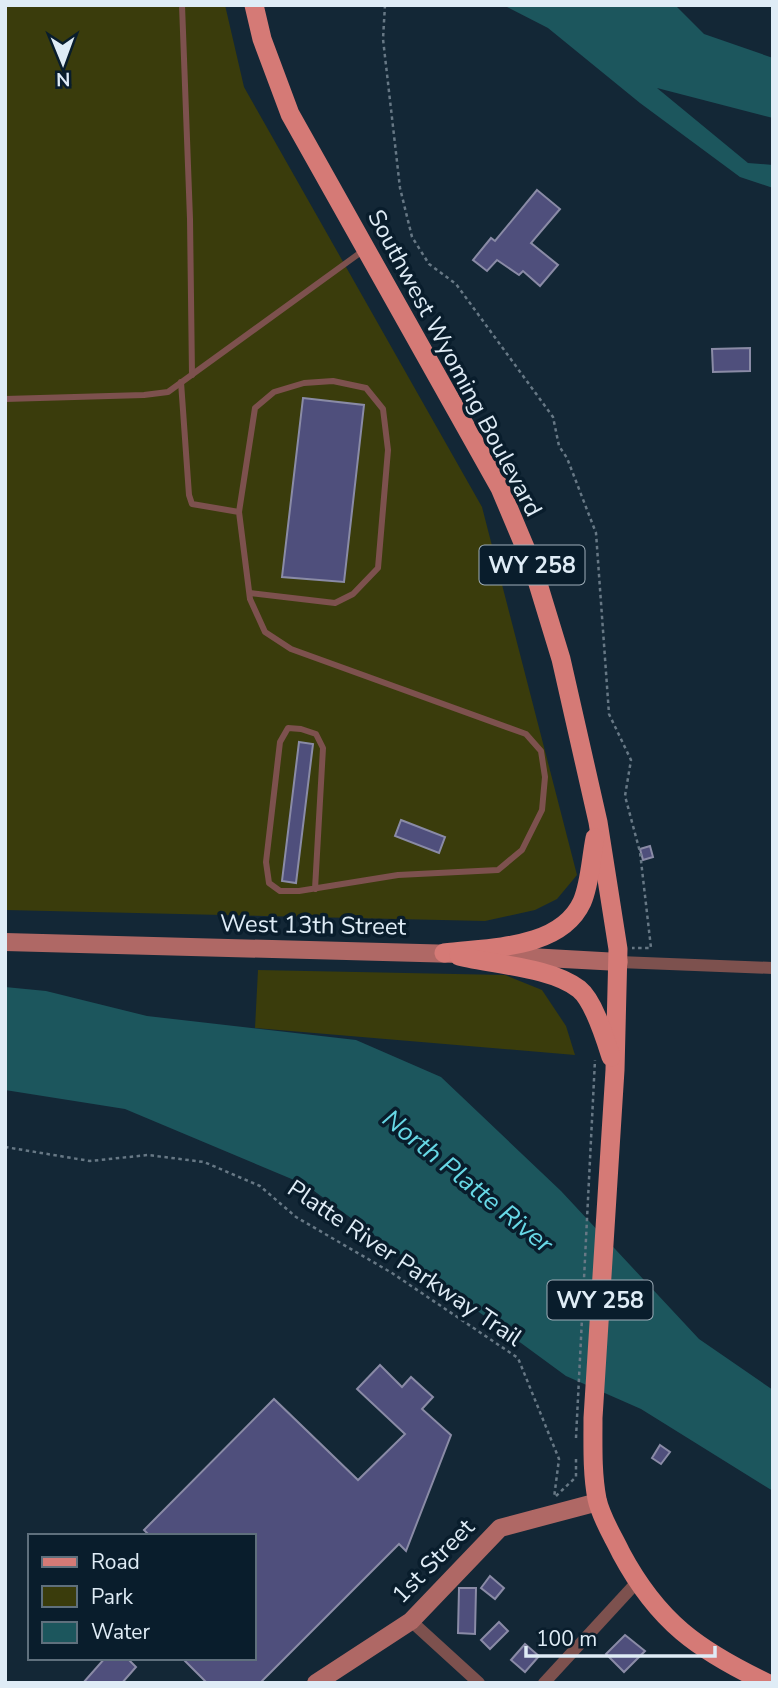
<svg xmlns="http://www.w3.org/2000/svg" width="778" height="1688" font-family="'Nunito Sans',sans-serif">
<rect width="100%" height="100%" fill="#132736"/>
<g fill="#3a3c0c">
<path d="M 5,5 L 225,5 L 244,87 L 482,507 L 577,875 L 557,899 L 535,910 L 485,921 L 5,910 Z"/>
<path d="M 258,970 L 505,975 L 542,990 L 566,1026 L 575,1055 L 255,1028 Z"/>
</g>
<g fill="#1c565d">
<path d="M 503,5 L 736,5 L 718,7 L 676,6 L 704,34 L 773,58 L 773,118 L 657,88 L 748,163 L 773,165 L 773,188 L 740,177 L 640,103 L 548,28 Z"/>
<path d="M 5,987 L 46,991 L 147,1016 L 356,1040 L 441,1077 L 561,1191 L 699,1339 L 773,1390 L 773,1491 L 641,1409 L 566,1376 L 306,1185 L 125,1109 L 5,1090 Z"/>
</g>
<g fill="#4f4f7c" stroke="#8a8ba6" stroke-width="2">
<path d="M 537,190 L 560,209 L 531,243 L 558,265 L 540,286 L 523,271 L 519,275 L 497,260 L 487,271 L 473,260 L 491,238 L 495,241 Z"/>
<path d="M 750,348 L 750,371 L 713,372 L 712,349 Z"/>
<path d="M 303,398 L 364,405 L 344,582 L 282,577 Z"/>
<path d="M 299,742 L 313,744 L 296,883 L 282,881 Z"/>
<path d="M 401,820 L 445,837 L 439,853 L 395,836 Z"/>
<path d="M 650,846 L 653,857 L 643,860 L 640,849 Z"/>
<path d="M 380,1365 L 402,1387 L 411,1377 L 433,1397 L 422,1409 L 451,1435 L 406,1551 L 399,1544 L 260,1683 L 207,1683 L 182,1658 L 254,1658 L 254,1536 L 150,1536 L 144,1530 L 274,1399 L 358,1480 L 405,1434 L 357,1389 Z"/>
<path d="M 660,1445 L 670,1452 L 661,1464 L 652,1458 Z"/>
<path d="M 490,1576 L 504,1588 L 495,1599 L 481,1588 Z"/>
<path d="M 459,1588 L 476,1588 L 475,1634 L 458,1633 Z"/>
<path d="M 499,1622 L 508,1631 L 490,1649 L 481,1640 Z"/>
<path d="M 625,1635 L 645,1651 L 624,1672 L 606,1654 Z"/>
<path d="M 525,1644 L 539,1656 L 525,1672 L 511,1660 Z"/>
<path d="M 105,1658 L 127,1658 L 136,1667 L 122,1683 L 83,1683 Z"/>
</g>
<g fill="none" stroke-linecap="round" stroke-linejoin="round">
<g stroke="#677885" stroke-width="2.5" stroke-dasharray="3.5 3.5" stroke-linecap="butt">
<path d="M 385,5 L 383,39 L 400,188 L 412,237 L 429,264 L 456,284 L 553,417 L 559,446 L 567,458 L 596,533 L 609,714 L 631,760 L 625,796 L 640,852 L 651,948 L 632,948"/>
<path d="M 5,1147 L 90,1161 L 148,1155 L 204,1162 L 260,1186 L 296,1217 L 392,1273 L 518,1358 L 559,1459 L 554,1498"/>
<path d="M 576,1438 L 595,1060"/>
<path d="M 556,1496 L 576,1477 L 576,1459"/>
</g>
<g stroke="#7d514e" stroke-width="6">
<path d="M 182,5 L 190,219 L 192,375"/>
<path d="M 181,382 L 189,495 L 192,504 L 239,512 L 250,599 L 265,632 L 291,649 L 526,734 L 541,751 L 545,777 L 542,810 L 522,850 L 498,870 L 398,875 L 299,891 L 280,891 L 269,883 L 266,862 L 280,742 L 288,728 L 301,729 L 316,734 L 323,748 L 315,889"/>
<path d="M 5,399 L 144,395 L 168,392 L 364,250"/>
<path d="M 239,512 L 255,408 L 274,392 L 304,383 L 333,381 L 366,388 L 383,409 L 388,450 L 378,568 L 353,594 L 335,603 L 250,593"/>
</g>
<g stroke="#7d514e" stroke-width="12">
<path d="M 619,962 L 773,968"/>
<path d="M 411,1621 L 479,1683"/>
<path d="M 544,1683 L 637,1582"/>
</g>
<g stroke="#af6865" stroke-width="18">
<path d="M 5,942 L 457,954"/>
<path d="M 492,955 L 619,962"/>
<path d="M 316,1683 L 411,1621 L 500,1528 L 598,1502"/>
</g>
<g stroke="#d57a76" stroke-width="19">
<path d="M 254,5 L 262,39 L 290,114 L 500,488 L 532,564 L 561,659 L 598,822 L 618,949 L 615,1070 L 593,1418 C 593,1445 592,1473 597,1499 C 601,1518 613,1536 621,1553 C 658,1622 698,1650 767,1683"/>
<path d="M 444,953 C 488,947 560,950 582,902 C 590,884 591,858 595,838"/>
<path d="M 459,956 C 494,965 551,967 579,989 C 594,1001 605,1038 611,1057"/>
</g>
</g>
<g text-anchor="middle" stroke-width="7" stroke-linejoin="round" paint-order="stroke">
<g fill="#091d2c" stroke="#9faeb9" stroke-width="2">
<rect x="479.5" y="545.5" width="105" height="39" rx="5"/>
<rect x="547.5" y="1280.5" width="105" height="39" rx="5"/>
</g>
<g font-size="23" font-weight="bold" fill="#dfecf6">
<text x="532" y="573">WY 258</text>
<text x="600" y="1308">WY 258</text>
</g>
<g font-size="24" fill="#dfecf6" stroke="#091d2c">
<text transform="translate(455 363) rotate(62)" y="8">Southwest Wyoming Boulevard</text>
<text transform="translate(313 925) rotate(1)" y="8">West 13th Street</text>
<text transform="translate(405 1263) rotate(34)" y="8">Platte River Parkway Trail</text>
<text transform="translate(433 1561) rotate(-46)" y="8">1st Street</text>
</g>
<g font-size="26" font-style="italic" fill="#67d8e6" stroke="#091d2c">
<text transform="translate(468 1181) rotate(39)" y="9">North Platte River</text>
</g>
</g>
<rect width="778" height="1688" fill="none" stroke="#dfecf6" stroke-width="14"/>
<rect x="28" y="1534" width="228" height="126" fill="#091d2c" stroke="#5f707d" stroke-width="2"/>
<rect x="42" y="1557" width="35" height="10" fill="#d57a76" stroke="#5f707d" stroke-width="2"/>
<text x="91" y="1569" font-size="21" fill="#dfecf6">Road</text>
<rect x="42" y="1586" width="35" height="21" fill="#3a3c0c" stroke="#5f707d" stroke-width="2"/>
<text x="91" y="1604" font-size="21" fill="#dfecf6">Park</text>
<rect x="42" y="1622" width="35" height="21" fill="#1c565d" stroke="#5f707d" stroke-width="2"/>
<text x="91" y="1639" font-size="21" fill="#dfecf6">Water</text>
<g transform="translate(63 63) rotate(179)" stroke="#091d2c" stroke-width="5" paint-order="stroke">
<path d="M0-5L12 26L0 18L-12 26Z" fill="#dfecf6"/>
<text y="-10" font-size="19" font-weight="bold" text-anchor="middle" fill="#dfecf6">N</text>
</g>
<path d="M526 1646v10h189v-10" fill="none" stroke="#dfecf6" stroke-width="3.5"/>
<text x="536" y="1646" font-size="21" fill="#dfecf6" stroke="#091d2c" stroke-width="5" paint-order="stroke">100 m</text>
</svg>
